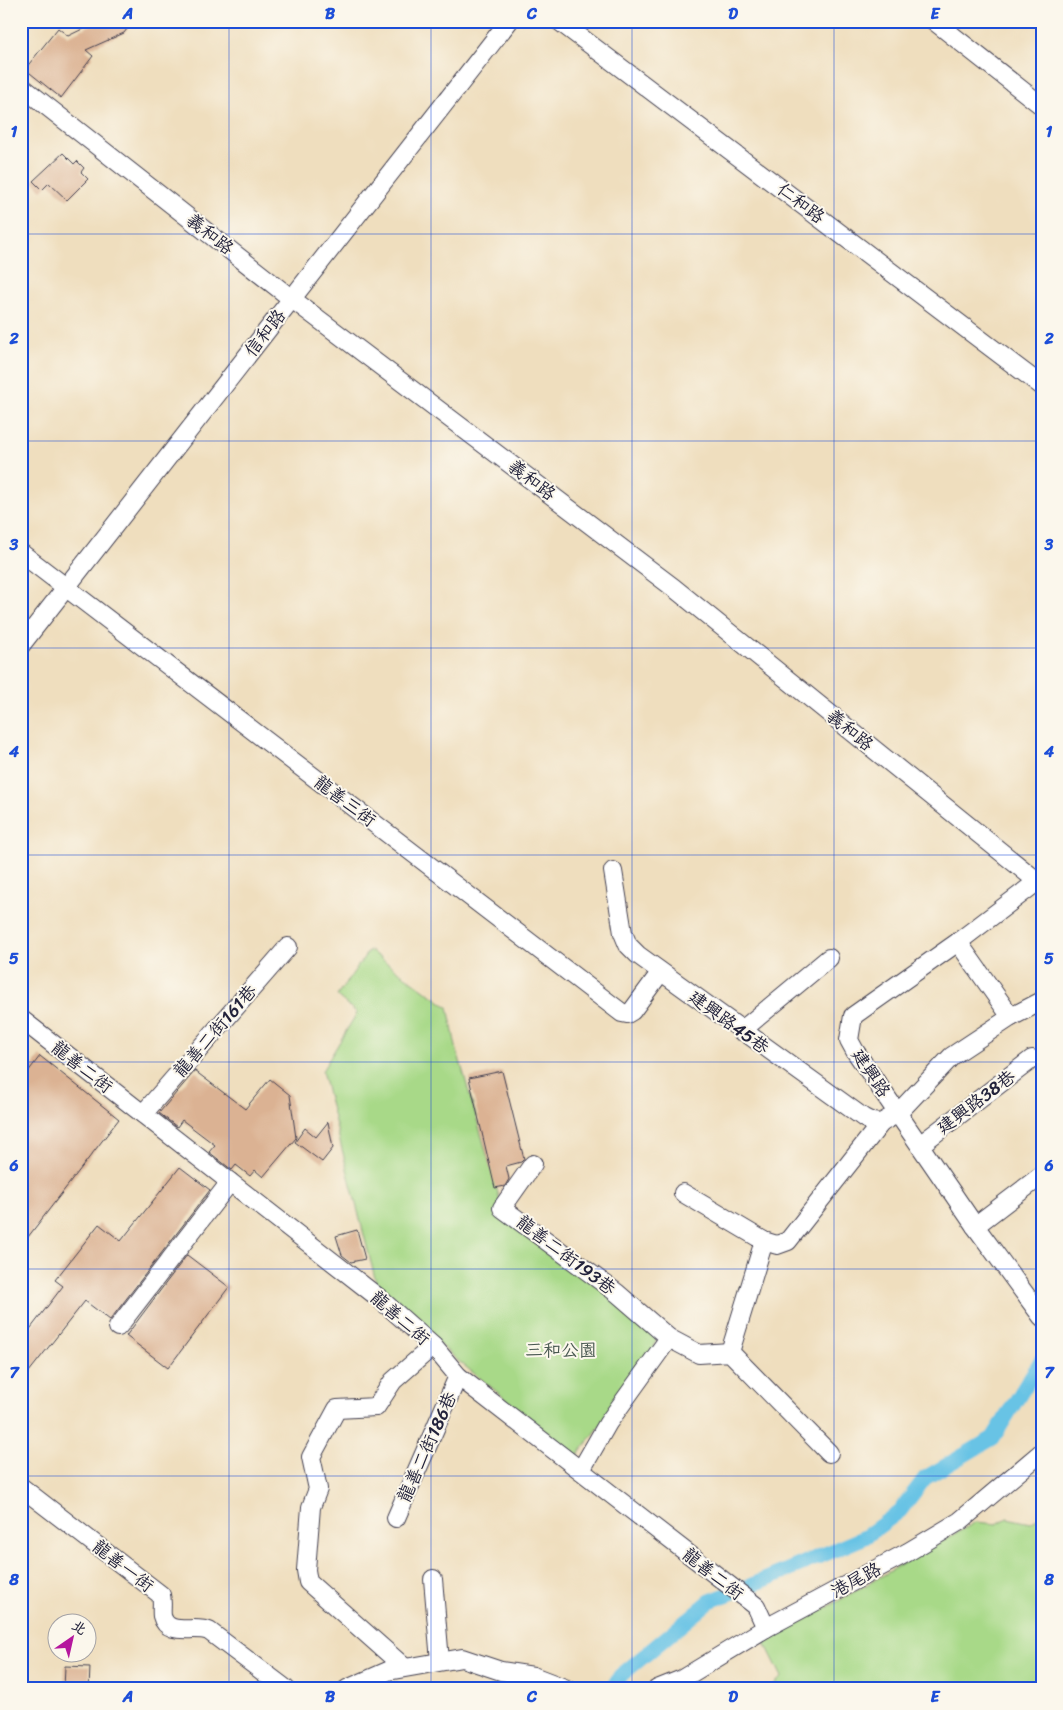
<svg xmlns="http://www.w3.org/2000/svg" width="1063" height="1710" font-family="Sriracha,'LXGW WenKai TC',sans-serif">
<rect width="100%" height="100%" fill="#fbf7ec"/>
<filter id="ink" filterUnits="userSpaceOnUse"><feTurbulence type="fractalNoise" baseFrequency=".02" numOctaves="2"/><feDisplacementMap in="SourceGraphic" scale="10" xChannelSelector="R" yChannelSelector="G"/><feConvolveMatrix kernelMatrix="1 2 1 2 8 2 1 2 1" color-interpolation-filters="sRGB"/></filter>
<filter id="wash" filterUnits="userSpaceOnUse"><feTurbulence type="fractalNoise" baseFrequency=".0096" numOctaves="4" result="noise"/><feDisplacementMap in="SourceGraphic" scale="20" xChannelSelector="R" yChannelSelector="G"/><feGaussianBlur stdDeviation="1.12" result="paint"/><feColorMatrix in="noise" values="0 0 0 0 0 0 0 0 0 0 0 0 0 0 0 0 0 1.4 0 .05"/><feComposite in="paint" operator="in"/></filter>
<g filter="url(#wash)">
<rect width="100%" height="100%" fill="#efdebe"/>
<g fill="#a8d988" stroke="#657e62">
<path d="M 369,950 L 448,1007 L 456,1047 L 506,1221 L 611,1296 L 657,1334 L 652,1358 L 577,1456 L 456,1359 L 377,1286 L 322,1071 L 357,1013 L 337,996 Z"/>
<path d="M 1042,1515 L 1042,1683 L 1018,1689 L 769,1689 L 782,1677 L 765,1643 L 976,1522 L 997,1524 L 1007,1518 L 1031,1523 Z"/>
</g>
<g fill="none" stroke-linecap="round" stroke-linejoin="round">
<path stroke="#67c3e5" stroke-width="15" d="M 612,1689 L 620,1676 L 710,1601 L 750,1586 L 865,1537 L 900,1511 L 925,1478 L 993,1438 L 1042,1359"/>
</g>
<g id="blocks">
<g fill="#dbb293">
<path d="M 99,21 L 133,21 L 124,33 L 86,50 L 93,56 L 61,98 L 25,69 L 58,28 L 68,36 Z"/>
<path d="M 63,153 L 74,164 L 77,161 L 84,168 L 81,172 L 88,179 L 67,200 L 49,183 L 42,190 L 33,181 Z"/>
<path d="M 40,1056 L 119,1119 L 21,1246 L 21,1081 Z"/>
<path d="M 195,1071 L 245,1109 L 270,1079 L 290,1095 L 296,1138 L 263,1177 L 255,1170 L 250,1176 L 236,1165 L 232,1170 L 209,1152 L 215,1145 L 182,1120 L 177,1127 L 159,1113 Z"/>
<path d="M 502,1071 L 524,1159 L 521,1162 L 506,1166 L 509,1179 L 505,1186 L 495,1188 L 469,1078 Z"/>
<path d="M 328,1122 L 333,1148 L 322,1162 L 295,1142 L 305,1128 L 316,1137 Z"/>
<path d="M 180,1167 L 210,1190 L 110,1320 L 85,1301 L 21,1382 L 21,1341 L 63,1286 L 55,1280 L 99,1224 L 121,1241 Z"/>
<path d="M 357,1230 L 365,1259 L 351,1262 L 342,1255 L 336,1236 Z"/>
<path d="M 187,1255 L 229,1287 L 168,1368 L 126,1336 Z"/>
<path d="M 65,1666 L 90,1667 L 89,1689 L 64,1689 Z"/>
</g>
</g>
</g>
<g filter="url(#ink)">
<use href="#blocks" fill-opacity="0" stroke="#413e4f" stroke-width="1"/>
<g fill="none" stroke-linecap="round" stroke-linejoin="round">
<g stroke="#413e4f" stroke-width="20">
<g id="minor">
<path d="M 559,21 L 1042,386"/>
<path d="M 934,21 L 1042,106"/>
<path d="M 21,86 L 292,299 L 674,588 L 1037,881 L 1042,883"/>
<path d="M 21,553 L 622,1013 L 627,1014 L 632,1011 L 660,973"/>
<path d="M 21,645 L 509,21"/>
<path d="M 613,871 L 623,933 L 628,945 L 638,955 L 864,1118 L 872,1122 L 881,1123 L 898,1113 L 952,1056 L 1011,1017 L 1042,1001"/>
<path d="M 1042,878 L 958,942 L 853,1016 L 849,1040 L 855,1051 L 975,1226 L 1042,1317"/>
<path d="M 958,942 L 1011,1017"/>
<path d="M 21,1019 L 379,1298 L 433,1346 L 458,1376 L 756,1606 L 766,1628"/>
<path d="M 741,1031 L 829,958"/>
<path d="M 143,1114 L 288,947"/>
<path d="M 920,1145 L 1032,1059"/>
<path d="M 533,1164 L 502,1208 L 617,1293 L 669,1338 L 699,1354 L 730,1352 L 829,1453"/>
<path d="M 683,1193 L 764,1241 L 777,1245 L 788,1241 L 881,1123"/>
<path d="M 975,1226 L 1042,1175"/>
<path d="M 118,1327 L 230,1182"/>
<path d="M 730,1352 L 764,1241"/>
<path d="M 581,1470 L 608,1423 L 669,1338"/>
<path d="M 21,1487 L 161,1595 C 163,1602 161,1609 162,1616 C 167,1637 194,1625 209,1631 L 286,1689"/>
<path d="M 396,1518 L 458,1376"/>
<path d="M 433,1579 L 440,1661"/>
<path d="M 404,1667 L 308,1582 L 306,1570 L 311,1507 L 318,1489 L 311,1457 L 337,1409 L 376,1407 L 393,1381 L 433,1346"/>
<path d="M 347,1689 L 388,1671 L 462,1658 L 501,1671 L 533,1676 L 567,1689"/>
<path d="M 657,1689 L 682,1679 L 766,1628 L 908,1552 L 960,1521 L 1042,1452"/>
</g>
</g>
<use href="#minor" stroke="#fff" stroke-width="18"/>
</g>
</g>
<path fill="none" stroke="#1d4ed8" stroke-width="1" stroke-opacity="0.55" d="M 229,21 L 229,1689M 431,21 L 431,1689M 632,21 L 632,1689M 834,21 L 834,1689M 21,234 L 1042,234M 21,441 L 1042,441M 21,648 L 1042,648M 21,855 L 1042,855M 21,1062 L 1042,1062M 21,1269 L 1042,1269M 21,1476 L 1042,1476"/>
<g text-anchor="middle" stroke-width="4" stroke-linejoin="round" paint-order="stroke">
<g font-size="18" fill="#22223b" stroke="#fbf7ec">
<text transform="translate(801 203) rotate(37)" y="6">仁和路</text>
<text transform="translate(210 234) rotate(38)" y="6">義和路</text>
<text transform="translate(265 333) rotate(-52)" y="6">信和路</text>
<text transform="translate(532 480) rotate(37)" y="6">義和路</text>
<text transform="translate(850 730) rotate(39)" y="6">義和路</text>
<text transform="translate(345 801) rotate(37)" y="6">龍善三街</text>
<text transform="translate(729 1022) rotate(36)" y="6">建興路45巷</text>
<text transform="translate(215 1031) rotate(-49)" y="6">龍善二街161巷</text>
<text transform="translate(82 1067) rotate(38)" y="6">龍善二街</text>
<text transform="translate(871 1073) rotate(56)" y="6">建興路</text>
<text transform="translate(976 1102) rotate(-37)" y="6">建興路38巷</text>
<text transform="translate(566 1255) rotate(37)" y="6">龍善二街193巷</text>
<text transform="translate(400 1318) rotate(41)" y="6">龍善二街</text>
<text transform="translate(427 1447) rotate(-66)" y="6">龍善二街186巷</text>
<text transform="translate(123 1566) rotate(38)" y="6">龍善一街</text>
<text transform="translate(713 1574) rotate(38)" y="6">龍善二街</text>
<text transform="translate(856 1580) rotate(-28)" y="6">港尾路</text>
</g>
<g font-size="18" fill="#4a5952" stroke="#fbf7ec">
<text x="561" y="1356">三和公園</text>
</g>
</g>
<rect width="1063" height="1710" fill="none" stroke="#fbf7ec" stroke-width="55"/>
<g transform="translate(72 1638) rotate(34)"><circle r="24" fill="#fbf7ec" stroke="#a4a2a5"/>
<path d="M0-4L9 19L0 12L-9 19Z" fill="#b5179e"/>
<text y="-8" font-size="14" font-weight="bold" text-anchor="middle" fill="#22223b">北</text>
</g>
<rect x="28" y="28" width="1008" height="1654" fill="none" stroke="#1d4ed8" stroke-width="2"/>
<g font-size="16" text-anchor="middle" font-weight="bold" fill="#1d4ed8">
<text x="128" y="19">A</text>
<text x="330" y="19">B</text>
<text x="532" y="19">C</text>
<text x="733" y="19">D</text>
<text x="935" y="19">E</text>
<text x="14" y="137">1</text>
<text x="1049" y="137">1</text>
<text x="14" y="344">2</text>
<text x="1049" y="344">2</text>
<text x="14" y="550">3</text>
<text x="1049" y="550">3</text>
<text x="14" y="757">4</text>
<text x="1049" y="757">4</text>
<text x="14" y="964">5</text>
<text x="1049" y="964">5</text>
<text x="14" y="1171">6</text>
<text x="1049" y="1171">6</text>
<text x="14" y="1378">7</text>
<text x="1049" y="1378">7</text>
<text x="14" y="1585">8</text>
<text x="1049" y="1585">8</text>
<text x="128" y="1702">A</text>
<text x="330" y="1702">B</text>
<text x="532" y="1702">C</text>
<text x="733" y="1702">D</text>
<text x="935" y="1702">E</text>
</g>
</svg>
